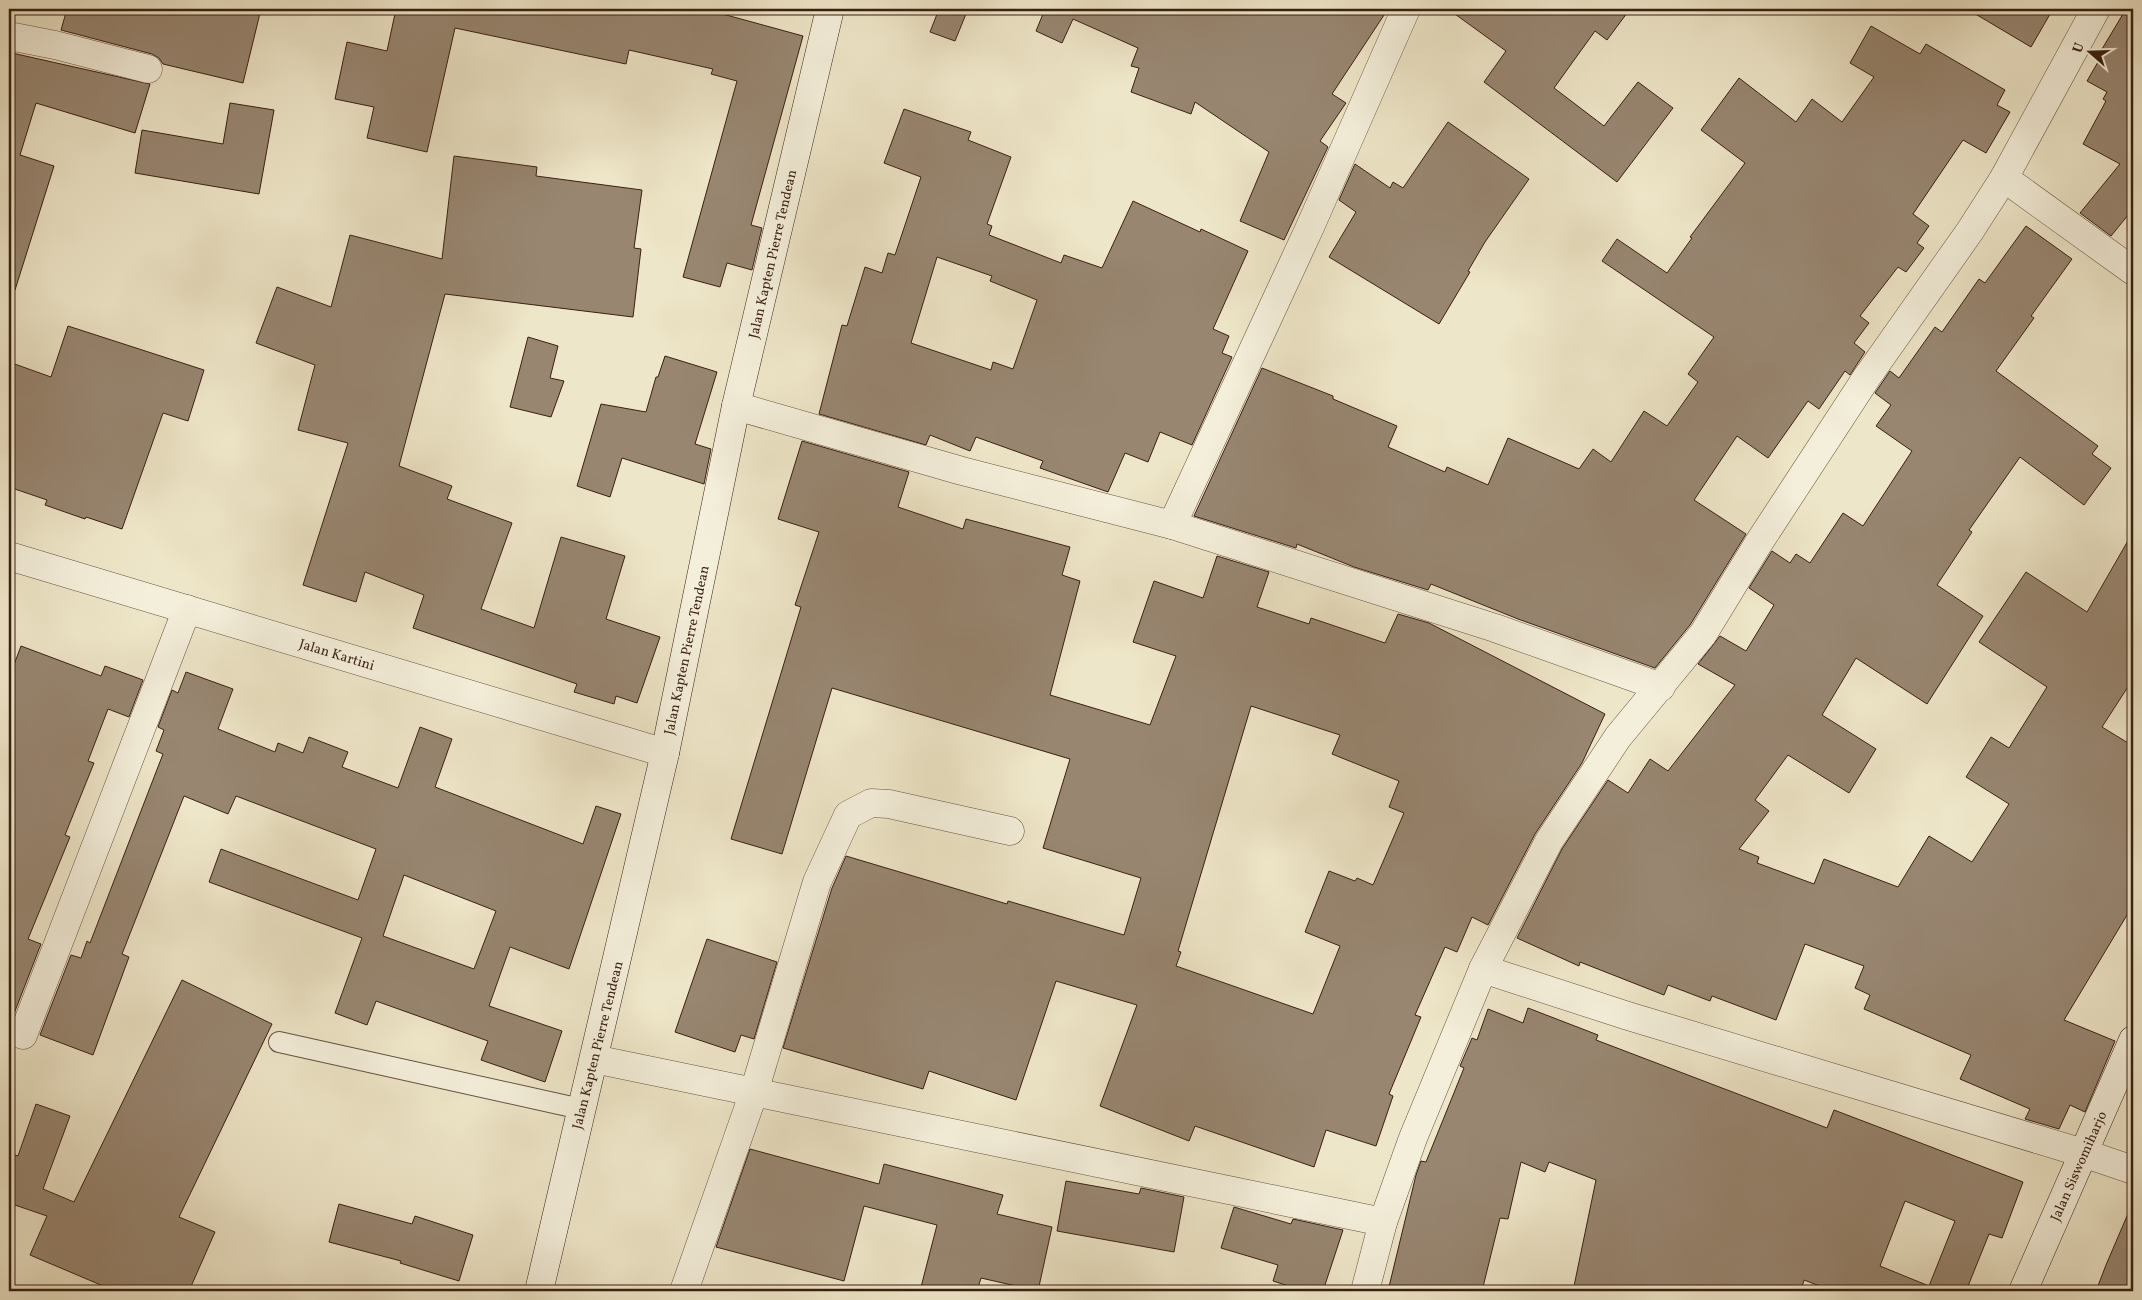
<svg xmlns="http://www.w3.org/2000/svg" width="2142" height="1300" font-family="Vollkorn,serif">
<rect width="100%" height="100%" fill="#eee6c8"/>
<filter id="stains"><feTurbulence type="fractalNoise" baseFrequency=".004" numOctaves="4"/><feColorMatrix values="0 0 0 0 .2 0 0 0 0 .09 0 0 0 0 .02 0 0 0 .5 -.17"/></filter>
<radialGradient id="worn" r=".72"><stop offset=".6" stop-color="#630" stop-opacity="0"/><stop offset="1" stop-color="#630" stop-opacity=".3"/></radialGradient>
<g fill="#988671" stroke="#3a1f13" fill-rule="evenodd">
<path d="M 67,9 L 261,9 L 243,83 L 163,64 L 159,58 L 152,54 L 61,30 Z"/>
<path d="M 396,9 L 720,9 L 719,13 L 803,36 L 751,225 L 762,228 L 752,270 L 727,263 L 720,287 L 683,277 L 737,81 L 711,74 L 713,69 L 629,50 L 626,64 L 455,28 L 427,152 L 367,138 L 374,107 L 335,99 L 347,42 L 387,51 Z"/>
<path d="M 939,9 L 968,9 L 955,41 L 930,32 Z"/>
<path d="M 1045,9 L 1388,9 L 1332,94 L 1346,103 L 1320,141 L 1328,147 L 1284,240 L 1240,221 L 1269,152 L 1195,102 L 1191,114 L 1131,92 L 1139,68 L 1131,66 L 1138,48 L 1073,19 L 1062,43 L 1036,31 Z"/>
<path d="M 1448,9 L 1630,9 L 1607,40 L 1595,31 L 1554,88 L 1604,126 L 1638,82 L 1673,108 L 1617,182 L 1484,82 L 1506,51 Z"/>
<path d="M 1967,9 L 2053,9 L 2031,47 Z"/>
<path d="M 2126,9 L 2133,9 L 2133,209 L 2111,236 L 2080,213 L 2120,164 L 2083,144 L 2106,101 L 2103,99 L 2107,92 L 2087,81 L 2102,55 L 2099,54 Z"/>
<path d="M 1871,26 L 1920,54 L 1926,44 L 2005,90 L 1997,105 L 2010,112 L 1986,153 L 1963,140 L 1913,214 L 1929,226 L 1917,243 L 1924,248 L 1906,272 L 1898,267 L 1860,316 L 1869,323 L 1854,343 L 1865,352 L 1850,375 L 1845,371 L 1819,409 L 1808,401 L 1768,458 L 1737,436 L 1694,500 L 1746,534 L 1690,625 L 1655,668 L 1518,619 L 1431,584 L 1428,590 L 1354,567 L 1297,544 L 1296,548 L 1194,516 L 1262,368 L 1333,396 L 1333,399 L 1397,426 L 1388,447 L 1445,472 L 1447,467 L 1488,485 L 1508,438 L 1579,469 L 1593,449 L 1611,462 L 1644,411 L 1667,426 L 1698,382 L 1688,374 L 1714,337 L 1602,261 L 1617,239 L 1667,273 L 1692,238 L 1690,237 L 1745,163 L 1701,130 L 1739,78 L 1796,122 L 1812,99 L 1842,122 L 1874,77 L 1850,63 Z"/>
<path d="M 12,53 L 150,84 L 135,133 L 36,103 L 20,155 L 54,166 L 15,290 L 9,289 L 9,65 Z"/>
<path d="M 230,103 L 274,110 L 259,194 L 135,173 L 142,130 L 223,144 Z"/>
<path d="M 904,109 L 971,132 L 968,140 L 1011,157 L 987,224 L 992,226 L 989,235 L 1061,263 L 1064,255 L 1102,268 L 1133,201 L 1200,232 L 1201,229 L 1248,251 L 1213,329 L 1229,336 L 1222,353 L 1232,357 L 1192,445 L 1160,432 L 1148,462 L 1125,453 L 1108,492 L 1040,468 L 1043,461 L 976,437 L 970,451 L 930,435 L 926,445 L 819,414 L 842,325 L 847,326 L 865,267 L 882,273 L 888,253 L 895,255 L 921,177 L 884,163 ZM 937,257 L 992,276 L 990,281 L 1037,300 L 1013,369 L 993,362 L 991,370 L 911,343 Z"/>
<path d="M 1448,122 L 1529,179 L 1485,242 L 1468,271 L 1470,272 L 1439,324 L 1329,257 L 1356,212 L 1339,200 L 1355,164 L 1390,188 L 1393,182 L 1403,188 Z"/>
<path d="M 454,156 L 537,167 L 536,176 L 642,190 L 634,248 L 641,249 L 633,317 L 445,294 L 399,466 L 452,486 L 447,499 L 512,523 L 481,609 L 534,628 L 561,537 L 625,556 L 606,619 L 660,637 L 637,703 L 616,696 L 614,704 L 574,692 L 577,684 L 413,628 L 424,595 L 365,572 L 356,602 L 303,585 L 348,443 L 298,430 L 315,365 L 256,343 L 277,287 L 331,307 L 350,235 L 442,259 Z"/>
<path d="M 2026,226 L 2072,259 L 2031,316 L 2034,318 L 1996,371 L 2098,446 L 2092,454 L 2111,468 L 2084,505 L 2020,457 L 1969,530 L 1972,532 L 1937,585 L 1983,616 L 1927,704 L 1856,658 L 1822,715 L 1876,749 L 1849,793 L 1788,755 L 1755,800 L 1769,811 L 1739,849 L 1759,857 L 1757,863 L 1814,884 L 1824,859 L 1898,887 L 1929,836 L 1972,862 L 2009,804 L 1966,777 L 1991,737 L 2009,748 L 2047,687 L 1979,642 L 2026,572 L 2087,612 L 2133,532 L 2133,679 L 2102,727 L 2133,746 L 2133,905 L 2064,1020 L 2115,1041 L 2085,1112 L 2070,1105 L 2059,1129 L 2025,1119 L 2030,1109 L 1960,1079 L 1971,1055 L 1864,1009 L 1870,995 L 1855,988 L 1864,966 L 1805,944 L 1776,1020 L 1712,996 L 1710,1001 L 1668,985 L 1664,995 L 1580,962 L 1579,966 L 1517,938 L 1562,849 L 1608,780 L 1628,793 L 1650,759 L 1668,771 L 1735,685 L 1698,664 L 1720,636 L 1746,651 L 1774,605 L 1749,588 L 1772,551 L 1790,563 L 1796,554 L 1810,563 L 1843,513 L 1863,526 L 1912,451 L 1876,426 L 1891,405 L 1875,393 L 1890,371 L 1899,378 L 1935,327 L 1942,332 L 1979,279 L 1985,283 Z"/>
<path d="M 68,326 L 204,370 L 188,421 L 163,413 L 122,529 L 86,517 L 85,519 L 45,505 L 47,500 L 9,487 L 9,362 L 51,377 Z"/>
<path d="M 528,337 L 558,346 L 550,378 L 564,381 L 551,417 L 510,407 Z"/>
<path d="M 665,356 L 717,372 L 695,444 L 711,449 L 704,484 L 622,458 L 610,497 L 577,486 L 601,404 L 646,412 L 656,377 L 658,377 Z"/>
<path d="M 802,441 L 909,472 L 898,507 L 963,529 L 966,519 L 1070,547 L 1062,575 L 1080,581 L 1050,695 L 1150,725 L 1176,656 L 1133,642 L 1154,581 L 1203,598 L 1217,556 L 1269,572 L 1257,607 L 1309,624 L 1311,618 L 1385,643 L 1398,614 L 1429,623 L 1605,714 L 1582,763 L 1535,834 L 1488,925 L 1472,917 L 1457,952 L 1445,947 L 1415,1015 L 1421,1017 L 1389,1094 L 1393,1096 L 1376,1146 L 1326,1130 L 1314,1167 L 1195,1126 L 1189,1141 L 1100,1106 L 1137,1005 L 1056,981 L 1016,1100 L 929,1071 L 923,1089 L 783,1048 L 832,888 L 846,856 L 1007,904 L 1008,901 L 1124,935 L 1141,878 L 1043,848 L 1070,759 L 832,688 L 782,854 L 731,839 L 801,607 L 795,605 L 819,532 L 778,519 ZM 1251,706 L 1340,735 L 1332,754 L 1399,781 L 1389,807 L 1404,813 L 1373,885 L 1357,878 L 1355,881 L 1329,871 L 1305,932 L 1340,946 L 1313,1014 L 1176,966 L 1181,952 L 1178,951 Z"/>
<path d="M 21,646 L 101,676 L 105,666 L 143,680 L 129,717 L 108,709 L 88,761 L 94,763 L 65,835 L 70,837 L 28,939 L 41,944 L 10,1024 L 9,1024 L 9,678 Z"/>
<path d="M 186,672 L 233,689 L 218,729 L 275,752 L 278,743 L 303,753 L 309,737 L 348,752 L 342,767 L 398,788 L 420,727 L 452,739 L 435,787 L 583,844 L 596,806 L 621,814 L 569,969 L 510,947 L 489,1006 L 562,1031 L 545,1082 L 481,1060 L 488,1041 L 376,1001 L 367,1025 L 335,1013 L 362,938 L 209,882 L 221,849 L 358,900 L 376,849 L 236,796 L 228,814 L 184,796 L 122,954 L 129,957 L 93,1055 L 40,1035 L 71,955 L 81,958 L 87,941 L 90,943 L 163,754 L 156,751 L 164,730 L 158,727 L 172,690 L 178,693 ZM 404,875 L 496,911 L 474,969 L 383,936 Z"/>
<path d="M 707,939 L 777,962 L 754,1039 L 741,1035 L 735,1052 L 675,1032 Z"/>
<path d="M 182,980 L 272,1024 L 179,1217 L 215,1232 L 189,1291 L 115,1291 L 30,1255 L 47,1216 L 9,1203 L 9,1153 L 18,1156 L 36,1104 L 70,1116 L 43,1189 L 74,1202 Z"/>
<path d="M 1528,1008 L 1598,1035 L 1596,1040 L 1827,1128 L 1834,1110 L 2023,1182 L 2002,1238 L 1989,1234 L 1966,1291 L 1833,1291 L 1804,1280 L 1801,1291 L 1573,1291 L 1596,1180 L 1549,1162 L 1545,1172 L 1521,1162 L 1508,1219 L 1500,1218 L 1482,1291 L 1388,1291 L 1416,1175 L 1421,1161 L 1426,1162 L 1464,1068 L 1460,1066 L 1472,1038 L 1477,1040 L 1488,1009 L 1523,1023 ZM 1905,1201 L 1955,1221 L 1929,1286 L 1880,1266 Z"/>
<path d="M 750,1149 L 879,1184 L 884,1164 L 1003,1195 L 997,1214 L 1052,1227 L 1038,1291 L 981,1278 L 977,1291 L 920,1291 L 937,1225 L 864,1206 L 844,1281 L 716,1247 Z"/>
<path d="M 1066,1181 L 1139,1194 L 1141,1188 L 1184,1197 L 1174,1252 L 1057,1231 Z"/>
<path d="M 2133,1202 L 2133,1291 L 2096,1291 L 2106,1265 Z"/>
<path d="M 339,1204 L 412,1224 L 415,1216 L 473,1235 L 459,1281 L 400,1263 L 401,1261 L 329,1242 Z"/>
<path d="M 1234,1207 L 1291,1224 L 1293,1219 L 1343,1230 L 1323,1291 L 1304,1291 L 1273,1281 L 1278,1265 L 1221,1248 Z"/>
</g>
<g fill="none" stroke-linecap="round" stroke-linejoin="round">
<g stroke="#675140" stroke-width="22">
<path id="service" d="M 279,1042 L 581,1109"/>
</g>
<g stroke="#675140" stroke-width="29">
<g id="minor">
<path d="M 9,36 L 55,45 L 148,69"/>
<path d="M 2004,178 L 2133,271"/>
<path d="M 736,406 L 962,471 L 1172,525 L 1495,628 L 1661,687"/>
<path d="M 1172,525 L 1310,227 L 1406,9"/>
<path d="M 1483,969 L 1628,1016 L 2083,1153"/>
<path d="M 23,1035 L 187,609"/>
<path d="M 594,1059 L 1383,1222"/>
<path d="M 684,1291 L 754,1092 L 817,882 L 848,815 L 871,803 L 889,804 L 1010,831"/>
<path d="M 1365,1291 L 1383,1222 L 1413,1138 L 1483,969 L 1549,841 L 1618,737 L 1703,634 L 1758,544 L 1867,377 L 1970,231 L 2004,178 L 2096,9"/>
</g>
</g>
<g stroke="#675140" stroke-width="29">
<g id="tertiary">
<path d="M 9,556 L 665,753"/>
<path d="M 2083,1153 L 2133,1170"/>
</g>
</g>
<g stroke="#3a1f13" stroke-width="29">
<g id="secondary">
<path d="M 539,1291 L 665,753 L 736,406 L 830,9"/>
<path d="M 2023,1291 L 2133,1040"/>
</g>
</g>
<use href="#service" stroke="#f4efdb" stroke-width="20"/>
<use href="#minor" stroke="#f4efdb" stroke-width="28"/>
<use href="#tertiary" stroke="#f4efdb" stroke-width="28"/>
<use href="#secondary" stroke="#f4efdb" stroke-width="28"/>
</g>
<g text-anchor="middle" stroke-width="5" stroke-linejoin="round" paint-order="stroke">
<g font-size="14" fill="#3a1f13" stroke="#f4efdb">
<text transform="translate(772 254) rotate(-77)" y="5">Jalan Kapten Pierre Tendean</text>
<text transform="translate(686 650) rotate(-78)" y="5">Jalan Kapten Pierre Tendean</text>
<text transform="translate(337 654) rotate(17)" y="5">Jalan Kartini</text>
<text transform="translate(597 1045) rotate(-76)" y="5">Jalan Kapten Pierre Tendean</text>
<text transform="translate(2078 1166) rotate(-66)" y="5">Jalan Siswomiharjo</text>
</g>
</g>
<rect width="2142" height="1300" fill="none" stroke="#eee6c8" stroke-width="30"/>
<rect x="10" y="10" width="2122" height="1280" fill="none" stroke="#3a1f13" stroke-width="2.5"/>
<rect x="15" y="15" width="2112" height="1270" fill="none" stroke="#3a1f13"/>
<g transform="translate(2090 52) rotate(290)" stroke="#f4efdb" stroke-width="4" paint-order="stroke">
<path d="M0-4L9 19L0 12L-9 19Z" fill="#3a1f13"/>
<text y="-8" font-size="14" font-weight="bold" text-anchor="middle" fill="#3a1f13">U</text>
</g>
<rect width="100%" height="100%" filter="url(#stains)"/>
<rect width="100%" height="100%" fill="url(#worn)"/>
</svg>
